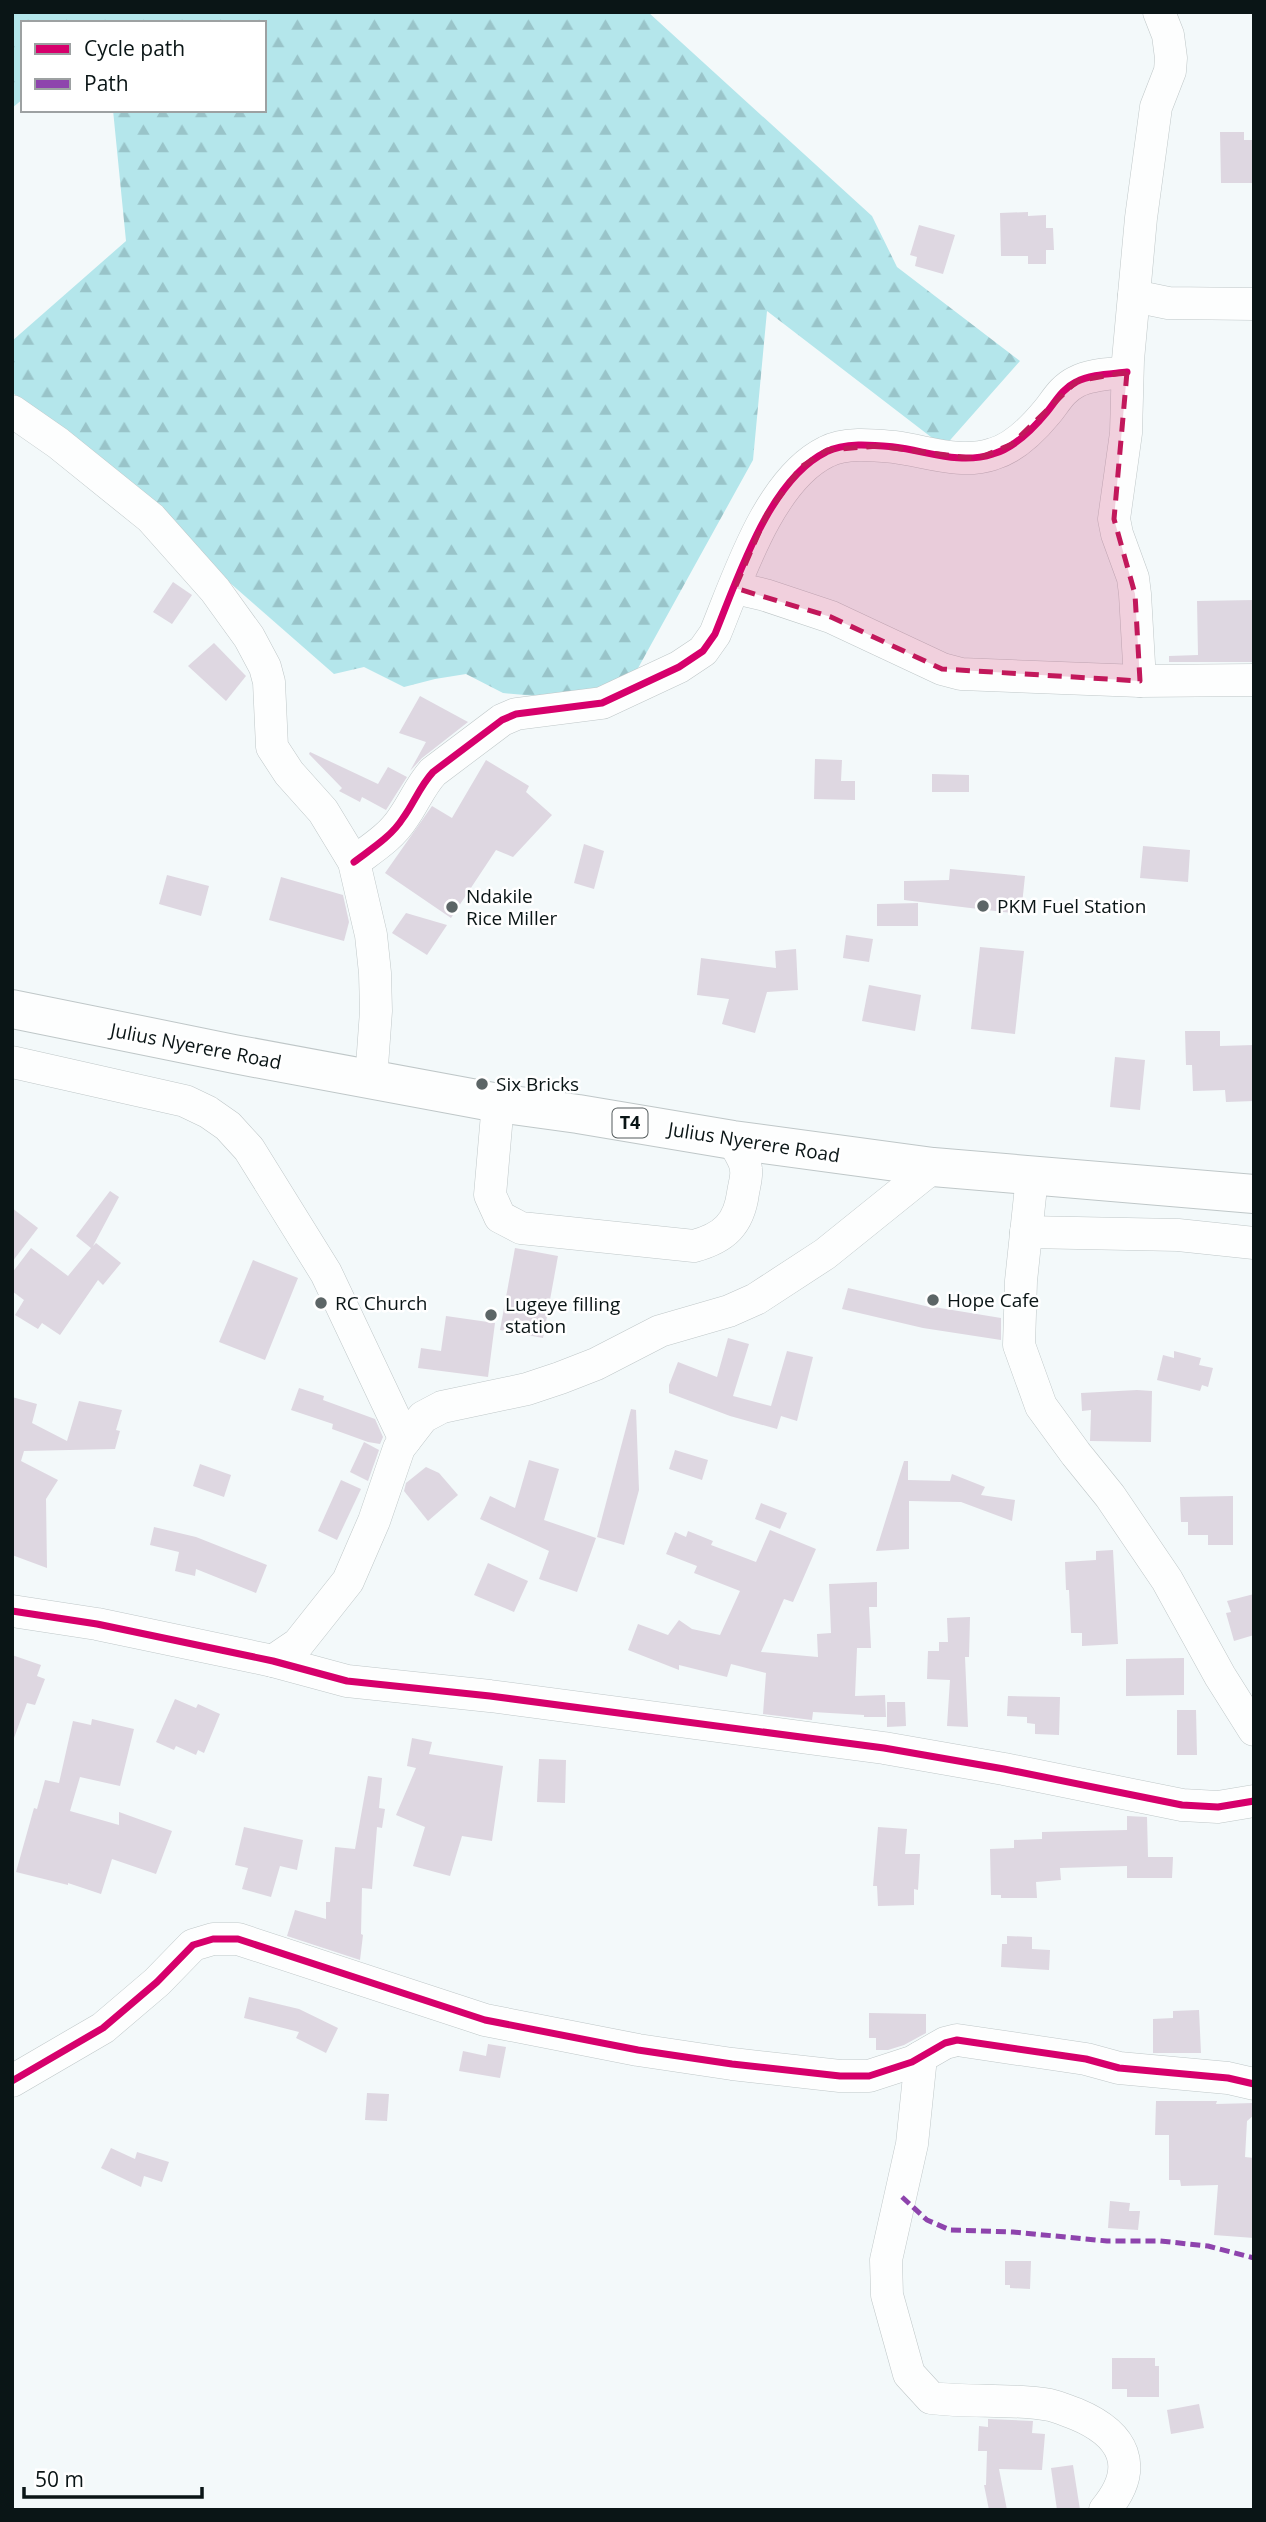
<svg xmlns="http://www.w3.org/2000/svg" width="1266" height="2522" font-family="'Open Sans',sans-serif">
<defs>
<pattern id="forest-firs" width="22" height="20" patternUnits="userSpaceOnUse" patternTransform="scale(1.75)"><rect width="22" height="20" fill="#b4e6eb"/><path d="M5 1l3.5 6h-7zM16 11l3.5 6h-7z" fill="#99c4c9"/></pattern>
</defs>
<rect width="100%" height="100%" fill="#f3f9fa"/>
<path fill="url(#forest-firs)" d="M 12,12 L 648,12 L 872,216 L 897,267 L 1020,361 L 944,447 L 767,311 L 753,460 L 637,670 L 581,700 L 503,693 L 466,674 L 435,679 L 404,687 L 364,667 L 334,674 L 12,392 L 12,341 L 126,241 L 113,110 L 264,110 L 264,23 L 23,23 L 23,99 L 12,108 Z"/>
<g fill="#ded7e1">
<path d="M 1220,132 L 1244,132 L 1244,140 L 1254,140 L 1254,183 L 1221,183 Z"/>
<path d="M 1028,212 L 1028,216 L 1046,215 L 1046,228 L 1053,228 L 1054,250 L 1046,250 L 1046,264 L 1028,264 L 1028,256 L 1001,256 L 1000,213 Z"/>
<path d="M 919,225 L 955,235 L 943,274 L 915,266 L 917,257 L 910,255 Z"/>
<path d="M 173,582 L 192,595 L 172,624 L 153,612 Z"/>
<path d="M 1254,600 L 1254,662 L 1169,662 L 1169,656 L 1198,655 L 1197,601 Z"/>
<path d="M 214,643 L 246,676 L 226,701 L 188,666 Z"/>
<path d="M 420,696 L 468,722 L 422,758 L 410,771 L 426,742 L 399,733 Z"/>
<path d="M 310,752 L 378,784 L 388,767 L 407,777 L 386,810 L 362,797 L 360,802 L 339,791 L 342,788 L 309,754 Z"/>
<path d="M 815,759 L 842,760 L 841,781 L 855,781 L 855,800 L 814,799 Z"/>
<path d="M 486,760 L 529,786 L 526,792 L 552,815 L 513,857 L 496,850 L 451,918 L 385,873 L 432,806 L 452,818 Z"/>
<path d="M 932,774 L 969,775 L 969,792 L 932,792 Z"/>
<path d="M 584,844 L 604,851 L 594,889 L 574,883 Z"/>
<path d="M 1143,846 L 1190,850 L 1188,882 L 1140,878 Z"/>
<path d="M 950,869 L 1025,876 L 1021,914 L 904,900 L 904,881 L 949,880 Z"/>
<path d="M 167,875 L 209,886 L 201,916 L 159,904 Z"/>
<path d="M 281,877 L 343,895 L 349,922 L 344,941 L 269,920 Z"/>
<path d="M 918,903 L 918,926 L 877,926 L 877,904 Z"/>
<path d="M 406,913 L 447,925 L 427,955 L 392,933 Z"/>
<path d="M 846,935 L 873,939 L 869,962 L 843,958 Z"/>
<path d="M 980,947 L 1024,951 L 1015,1034 L 971,1029 Z"/>
<path d="M 796,949 L 798,990 L 767,992 L 755,1033 L 722,1024 L 729,999 L 697,995 L 701,958 L 776,968 L 775,951 Z"/>
<path d="M 869,985 L 921,995 L 915,1031 L 862,1021 Z"/>
<path d="M 1185,1031 L 1220,1031 L 1220,1046 L 1254,1045 L 1254,1101 L 1226,1102 L 1225,1090 L 1193,1091 L 1192,1065 L 1186,1065 Z"/>
<path d="M 1115,1057 L 1145,1060 L 1140,1110 L 1110,1107 Z"/>
<path d="M 110,1191 L 119,1197 L 93,1246 L 96,1243 L 121,1263 L 103,1285 L 98,1280 L 60,1335 L 42,1323 L 38,1329 L 15,1315 L 24,1300 L 12,1291 L 12,1273 L 31,1248 L 68,1276 L 91,1248 L 76,1236 Z"/>
<path d="M 12,1208 L 38,1228 L 12,1262 Z"/>
<path d="M 515,1248 L 558,1256 L 543,1338 L 500,1330 Z"/>
<path d="M 253,1260 L 298,1278 L 265,1360 L 219,1342 Z"/>
<path d="M 848,1288 L 934,1308 L 934,1307 L 1001,1318 L 1001,1340 L 923,1328 L 842,1309 Z"/>
<path d="M 446,1316 L 495,1323 L 488,1377 L 418,1368 L 421,1348 L 441,1351 Z"/>
<path d="M 728,1338 L 749,1344 L 733,1396 L 771,1406 L 787,1351 L 813,1357 L 797,1421 L 781,1416 L 777,1429 L 730,1416 L 669,1393 L 669,1385 L 678,1362 L 717,1377 Z"/>
<path d="M 1174,1351 L 1201,1358 L 1199,1365 L 1213,1368 L 1208,1387 L 1202,1385 L 1200,1391 L 1157,1380 L 1163,1355 L 1174,1358 Z"/>
<path d="M 299,1388 L 324,1396 L 323,1400 L 375,1419 L 383,1437 L 380,1444 L 368,1442 L 332,1429 L 333,1424 L 291,1410 Z"/>
<path d="M 1137,1390 L 1152,1391 L 1151,1442 L 1090,1441 L 1091,1410 L 1082,1411 L 1081,1393 Z"/>
<path d="M 12,1397 L 37,1404 L 32,1423 L 67,1441 L 79,1401 L 122,1410 L 116,1430 L 120,1431 L 115,1449 L 24,1451 L 21,1461 L 58,1480 L 46,1499 L 47,1568 L 12,1555 Z"/>
<path d="M 631,1409 L 636,1410 L 639,1490 L 624,1545 L 597,1537 Z"/>
<path d="M 364,1442 L 379,1450 L 368,1481 L 350,1472 Z"/>
<path d="M 675,1450 L 708,1460 L 702,1480 L 669,1469 Z"/>
<path d="M 529,1460 L 559,1469 L 544,1520 L 596,1538 L 577,1592 L 539,1579 L 549,1551 L 480,1519 L 490,1496 L 515,1508 Z"/>
<path d="M 904,1461 L 908,1461 L 908,1480 L 950,1481 L 952,1474 L 985,1487 L 981,1495 L 1015,1500 L 1012,1521 L 961,1502 L 909,1501 L 909,1549 L 876,1551 Z"/>
<path d="M 200,1464 L 231,1475 L 224,1497 L 193,1486 Z"/>
<path d="M 426,1467 L 439,1473 L 458,1495 L 428,1521 L 404,1491 L 406,1483 Z"/>
<path d="M 341,1480 L 361,1489 L 337,1540 L 318,1531 Z"/>
<path d="M 1233,1496 L 1233,1545 L 1208,1545 L 1208,1535 L 1188,1535 L 1188,1522 L 1181,1522 L 1180,1497 Z"/>
<path d="M 761,1503 L 787,1513 L 780,1529 L 755,1519 Z"/>
<path d="M 154,1527 L 196,1537 L 267,1565 L 256,1593 L 196,1569 L 195,1576 L 175,1571 L 179,1552 L 150,1545 Z"/>
<path d="M 770,1530 L 816,1549 L 793,1602 L 784,1599 L 761,1652 L 818,1657 L 817,1634 L 831,1633 L 829,1584 L 877,1582 L 877,1607 L 869,1607 L 871,1648 L 857,1648 L 855,1696 L 885,1695 L 886,1717 L 864,1717 L 864,1715 L 813,1712 L 812,1720 L 763,1714 L 766,1673 L 731,1664 L 727,1677 L 679,1665 L 679,1670 L 628,1650 L 638,1624 L 668,1635 L 679,1620 L 692,1629 L 720,1635 L 740,1591 L 694,1573 L 697,1566 L 666,1554 L 675,1532 L 686,1537 L 688,1531 L 713,1541 L 711,1545 L 756,1562 Z"/>
<path d="M 1113,1550 L 1118,1644 L 1082,1646 L 1082,1633 L 1071,1633 L 1069,1590 L 1066,1590 L 1065,1562 L 1096,1560 L 1096,1551 Z"/>
<path d="M 488,1563 L 528,1581 L 514,1612 L 474,1595 Z"/>
<path d="M 1254,1594 L 1254,1635 L 1234,1641 L 1226,1613 L 1231,1612 L 1227,1601 Z"/>
<path d="M 970,1617 L 969,1657 L 965,1657 L 968,1727 L 947,1726 L 950,1680 L 927,1679 L 928,1651 L 939,1651 L 939,1642 L 948,1642 L 947,1618 Z"/>
<path d="M 12,1655 L 41,1665 L 37,1676 L 45,1679 L 35,1705 L 27,1703 L 14,1738 L 12,1737 Z"/>
<path d="M 1184,1658 L 1184,1695 L 1126,1696 L 1126,1659 Z"/>
<path d="M 1008,1696 L 1060,1697 L 1059,1735 L 1035,1734 L 1035,1724 L 1027,1723 L 1027,1717 L 1007,1716 Z"/>
<path d="M 175,1699 L 196,1708 L 198,1704 L 220,1714 L 204,1753 L 198,1750 L 196,1755 L 176,1746 L 174,1750 L 156,1742 Z"/>
<path d="M 887,1702 L 905,1702 L 906,1726 L 887,1727 Z"/>
<path d="M 1177,1710 L 1196,1710 L 1197,1755 L 1177,1755 Z"/>
<path d="M 92,1719 L 134,1729 L 120,1786 L 80,1777 L 70,1811 L 119,1825 L 119,1812 L 172,1831 L 156,1874 L 112,1859 L 101,1894 L 68,1883 L 68,1885 L 16,1872 L 34,1808 L 37,1809 L 45,1780 L 59,1783 L 73,1721 L 91,1725 Z"/>
<path d="M 412,1738 L 432,1742 L 429,1754 L 503,1766 L 492,1841 L 462,1836 L 450,1876 L 413,1866 L 425,1827 L 396,1815 L 416,1768 L 407,1766 Z"/>
<path d="M 539,1759 L 566,1760 L 565,1803 L 537,1802 Z"/>
<path d="M 368,1776 L 382,1778 L 379,1808 L 385,1809 L 382,1828 L 377,1827 L 372,1889 L 362,1888 L 361,1934 L 363,1935 L 360,1960 L 287,1936 L 295,1910 L 326,1919 L 326,1902 L 330,1902 L 335,1847 L 355,1849 Z"/>
<path d="M 1127,1816 L 1147,1817 L 1148,1857 L 1173,1857 L 1172,1878 L 1127,1878 L 1127,1866 L 1060,1868 L 1061,1880 L 1036,1882 L 1037,1898 L 1001,1898 L 1001,1895 L 991,1895 L 990,1849 L 1014,1848 L 1014,1840 L 1042,1839 L 1042,1832 L 1127,1830 Z"/>
<path d="M 244,1827 L 303,1840 L 297,1870 L 280,1866 L 271,1897 L 242,1889 L 248,1868 L 235,1865 Z"/>
<path d="M 878,1827 L 907,1829 L 905,1854 L 920,1854 L 918,1890 L 914,1889 L 914,1905 L 878,1906 L 877,1886 L 873,1886 Z"/>
<path d="M 1007,1936 L 1032,1937 L 1032,1949 L 1050,1950 L 1049,1970 L 1001,1967 L 1002,1944 L 1007,1944 Z"/>
<path d="M 249,1997 L 299,2009 L 338,2028 L 326,2053 L 296,2038 L 299,2032 L 244,2018 Z"/>
<path d="M 1199,2010 L 1201,2053 L 1153,2053 L 1153,2019 L 1173,2018 L 1173,2011 Z"/>
<path d="M 869,2013 L 926,2014 L 926,2033 L 904,2045 L 888,2050 L 876,2050 L 876,2038 L 869,2038 Z"/>
<path d="M 488,2044 L 506,2047 L 500,2078 L 459,2071 L 463,2051 L 486,2056 Z"/>
<path d="M 367,2093 L 389,2094 L 387,2121 L 365,2120 Z"/>
<path d="M 1156,2101 L 1217,2101 L 1216,2104 L 1254,2103 L 1254,2115 L 1247,2121 L 1245,2157 L 1254,2158 L 1254,2238 L 1214,2235 L 1218,2185 L 1181,2186 L 1180,2180 L 1169,2180 L 1169,2135 L 1155,2135 Z"/>
<path d="M 111,2148 L 135,2159 L 137,2152 L 169,2162 L 162,2182 L 144,2176 L 141,2187 L 101,2168 Z"/>
<path d="M 1110,2201 L 1130,2203 L 1129,2211 L 1140,2211 L 1138,2230 L 1108,2228 Z"/>
<path d="M 1005,2261 L 1031,2261 L 1030,2289 L 1010,2288 L 1010,2285 L 1005,2285 Z"/>
<path d="M 1112,2358 L 1155,2358 L 1155,2366 L 1159,2366 L 1159,2397 L 1127,2397 L 1127,2389 L 1112,2389 Z"/>
<path d="M 1199,2404 L 1204,2428 L 1171,2434 L 1167,2410 Z"/>
<path d="M 988,2419 L 1033,2421 L 1032,2433 L 1045,2434 L 1042,2470 L 999,2469 L 1007,2510 L 989,2510 L 984,2485 L 986,2485 L 987,2451 L 978,2451 L 979,2426 L 988,2427 Z"/>
<path d="M 1073,2465 L 1080,2510 L 1057,2510 L 1051,2468 Z"/>
</g>
<g fill="none" stroke-linecap="round" stroke-linejoin="round">
<g stroke="#bfc7c8" stroke-width="33">
<g id="minor">
<path d="M 1134,296 L 1168,303 L 1254,304"/>
<path d="M 12,411 L 58,443 L 151,518 L 215,590 L 249,637 L 265,667 L 269,682 L 272,747 L 289,773 L 323,811 L 354,862 L 371,935 L 375,973 L 376,1011 L 371,1080"/>
<path d="M 735,588 L 765,595 L 831,617 L 942,669 L 961,674 L 1140,681 L 1254,680"/>
<path d="M 1140,681 L 1135,594 L 1133,578 L 1117,534 L 1114,519 L 1126,433 L 1128,360 L 1141,218 L 1156,107 L 1170,71 L 1171,58 L 1168,35 L 1159,12"/>
<path d="M 354,862 C 371,849 391,837 403,818 C 414,803 420,786 433,772 L 502,720 L 516,714 L 602,703 L 679,667 L 703,651 L 715,634 C 738,578 769,480 826,452 C 845,442 873,445 894,447 C 927,451 960,465 993,454 C 1014,448 1033,429 1047,412 C 1056,401 1062,389 1076,382 C 1091,374 1111,374 1127,372"/>
<path d="M 12,1062 L 185,1101 L 208,1112 L 228,1126 L 249,1149 L 326,1273 L 405,1440"/>
<path d="M 498,1103 L 490,1195 L 500,1217 L 521,1228 L 694,1246 C 724,1238 739,1224 743,1193 C 744,1186 747,1177 746,1170 C 746,1161 737,1149 733,1140"/>
<path d="M 1032,1177 L 1021,1281 L 1019,1345 L 1041,1406 L 1076,1454 L 1110,1496 L 1167,1580 L 1220,1676 L 1254,1730"/>
<path d="M 1026,1232 L 1178,1235 L 1254,1243"/>
<path d="M 12,1611 L 97,1624 L 273,1661 L 347,1681 L 490,1696 L 884,1748 L 1004,1769 L 1182,1805 L 1218,1807 L 1254,1801"/>
<path d="M 273,1661 L 298,1644 L 348,1581 L 374,1521 L 399,1448 L 423,1417 L 442,1407 L 527,1389 L 560,1378 L 596,1364 L 660,1331 L 729,1311 L 756,1299 L 825,1254 L 933,1167"/>
<path d="M 921,2057 L 912,2144 L 886,2260 L 887,2295 L 909,2374 L 931,2398 C 971,2403 1011,2398 1050,2405 C 1059,2407 1067,2411 1076,2414 C 1124,2434 1141,2467 1105,2510"/>
<path d="M 12,2081 L 103,2028 L 157,1982 L 193,1945 L 213,1939 L 238,1939 L 485,2020 L 638,2050 L 732,2064 L 840,2076 L 869,2076 L 912,2062 L 945,2043 L 957,2040 L 1086,2059 L 1119,2068 L 1228,2078 L 1254,2084"/>
</g>
</g>
<g stroke="#bfc7c8" stroke-width="40">
<path id="highway" d="M 12,1009 L 234,1054 L 498,1103 L 578,1114 L 733,1140 L 933,1167 L 1254,1194"/>
</g>
<use href="#minor" stroke="#fdfefe" stroke-width="32"/>
<use href="#highway" stroke="#fdfefe" stroke-width="38"/>
<path stroke="#8e44ad" stroke-width="5" stroke-dasharray="10 5" stroke-linecap="butt" d="M 902,2197 L 927,2220 L 950,2230 L 1013,2232 L 1107,2241 L 1160,2241 L 1208,2246 L 1254,2258"/>
<g stroke="#fff" stroke-width="11">
<g id="cycleway">
<path d="M 354,862 C 371,849 391,837 403,818 C 414,803 420,786 433,772 L 502,720 L 516,714 L 602,703 L 679,667 L 703,651 L 715,634 C 738,578 769,480 826,452 C 845,442 873,445 894,447 C 927,451 960,465 993,454 C 1014,448 1033,429 1047,412 C 1056,401 1062,389 1076,382 C 1091,374 1111,374 1127,372"/>
<path d="M 12,1611 L 97,1624 L 273,1661 L 347,1681 L 490,1696 L 884,1748 L 1004,1769 L 1182,1805 L 1218,1807 L 1254,1801"/>
<path d="M 12,2081 L 103,2028 L 157,1982 L 193,1945 L 213,1939 L 238,1939 L 485,2020 L 638,2050 L 732,2064 L 840,2076 L 869,2076 L 912,2062 L 945,2043 L 957,2040 L 1086,2059 L 1119,2068 L 1228,2078 L 1254,2084"/>
</g>
</g>
<use href="#cycleway" stroke="#d6006c" stroke-width="7"/>
</g>
<path fill="#c2185b" fill-opacity="0.2" stroke="#c2185b" stroke-width="5" stroke-dasharray="14 9" stroke-linejoin="round" d="M 1127,372 L 1114,519 L 1135,594 L 1140,681 L 942,669 L 831,617 L 735,588 L 767,514 L 801,467 L 827,450 L 878,446 L 977,459 L 1012,444 L 1077,381 Z"/>
<g fill="#5c6566" stroke="#fff" stroke-width="2.5">
<circle cx="983" cy="906" r="7"/>
<circle cx="452" cy="907" r="7"/>
<circle cx="482" cy="1084" r="7"/>
<circle cx="933" cy="1300" r="7"/>
<circle cx="321" cy="1303" r="7"/>
<circle cx="491" cy="1315" r="7"/>
</g>
<g text-anchor="middle" stroke-width="5" stroke-linejoin="round" paint-order="stroke">
<rect fill="#fff" stroke="#545b5c" stroke-width="2" x="612.5" y="1108.5" width="35" height="29" rx="5"/>
<g font-size="18" font-weight="bold" fill="#0a1516">
<text x="630" y="1129">T4</text>
</g>
<g font-size="19" fill="#0a1516" stroke="#fff" text-anchor="start">
<text x="466" y="903">Ndakile<tspan x="466" dy="22">Rice Miller</tspan></text>
<text x="997" y="913">PKM Fuel Station</text>
<text x="496" y="1091">Six Bricks</text>
<text x="947" y="1307">Hope Cafe</text>
<text x="335" y="1310">RC Church</text>
<text x="505" y="1311">Lugeye filling<tspan x="505" dy="22">station</tspan></text>
</g>
<g font-size="19" fill="#0a1516" stroke="#fff">
<text transform="translate(196 1046) rotate(11)" y="7">Julius Nyerere Road</text>
<text transform="translate(754 1142) rotate(9)" y="7">Julius Nyerere Road</text>
</g>
</g>
<rect width="1266" height="2522" fill="none" stroke="#0a1516" stroke-width="28"/>
<rect x="21" y="21" width="245" height="91" fill="#ffffff" stroke="#9da1a2" stroke-width="2"/>
<rect x="35" y="44" width="35" height="10" fill="#d6006c" stroke="#9da1a2" stroke-width="2"/>
<text x="84" y="56" font-size="21" fill="#0a1516">Cycle path</text>
<rect x="35" y="79" width="35" height="10" fill="#8e44ad" stroke="#9da1a2" stroke-width="2"/>
<text x="84" y="91" font-size="21" fill="#0a1516">Path</text>
<path d="M24 2487v10h178v-10" fill="none" stroke="#0a1516" stroke-width="3.5"/>
<text x="35" y="2487" font-size="21" fill="#0a1516" stroke="#ffffff" stroke-width="5" paint-order="stroke">50 m</text>
</svg>
